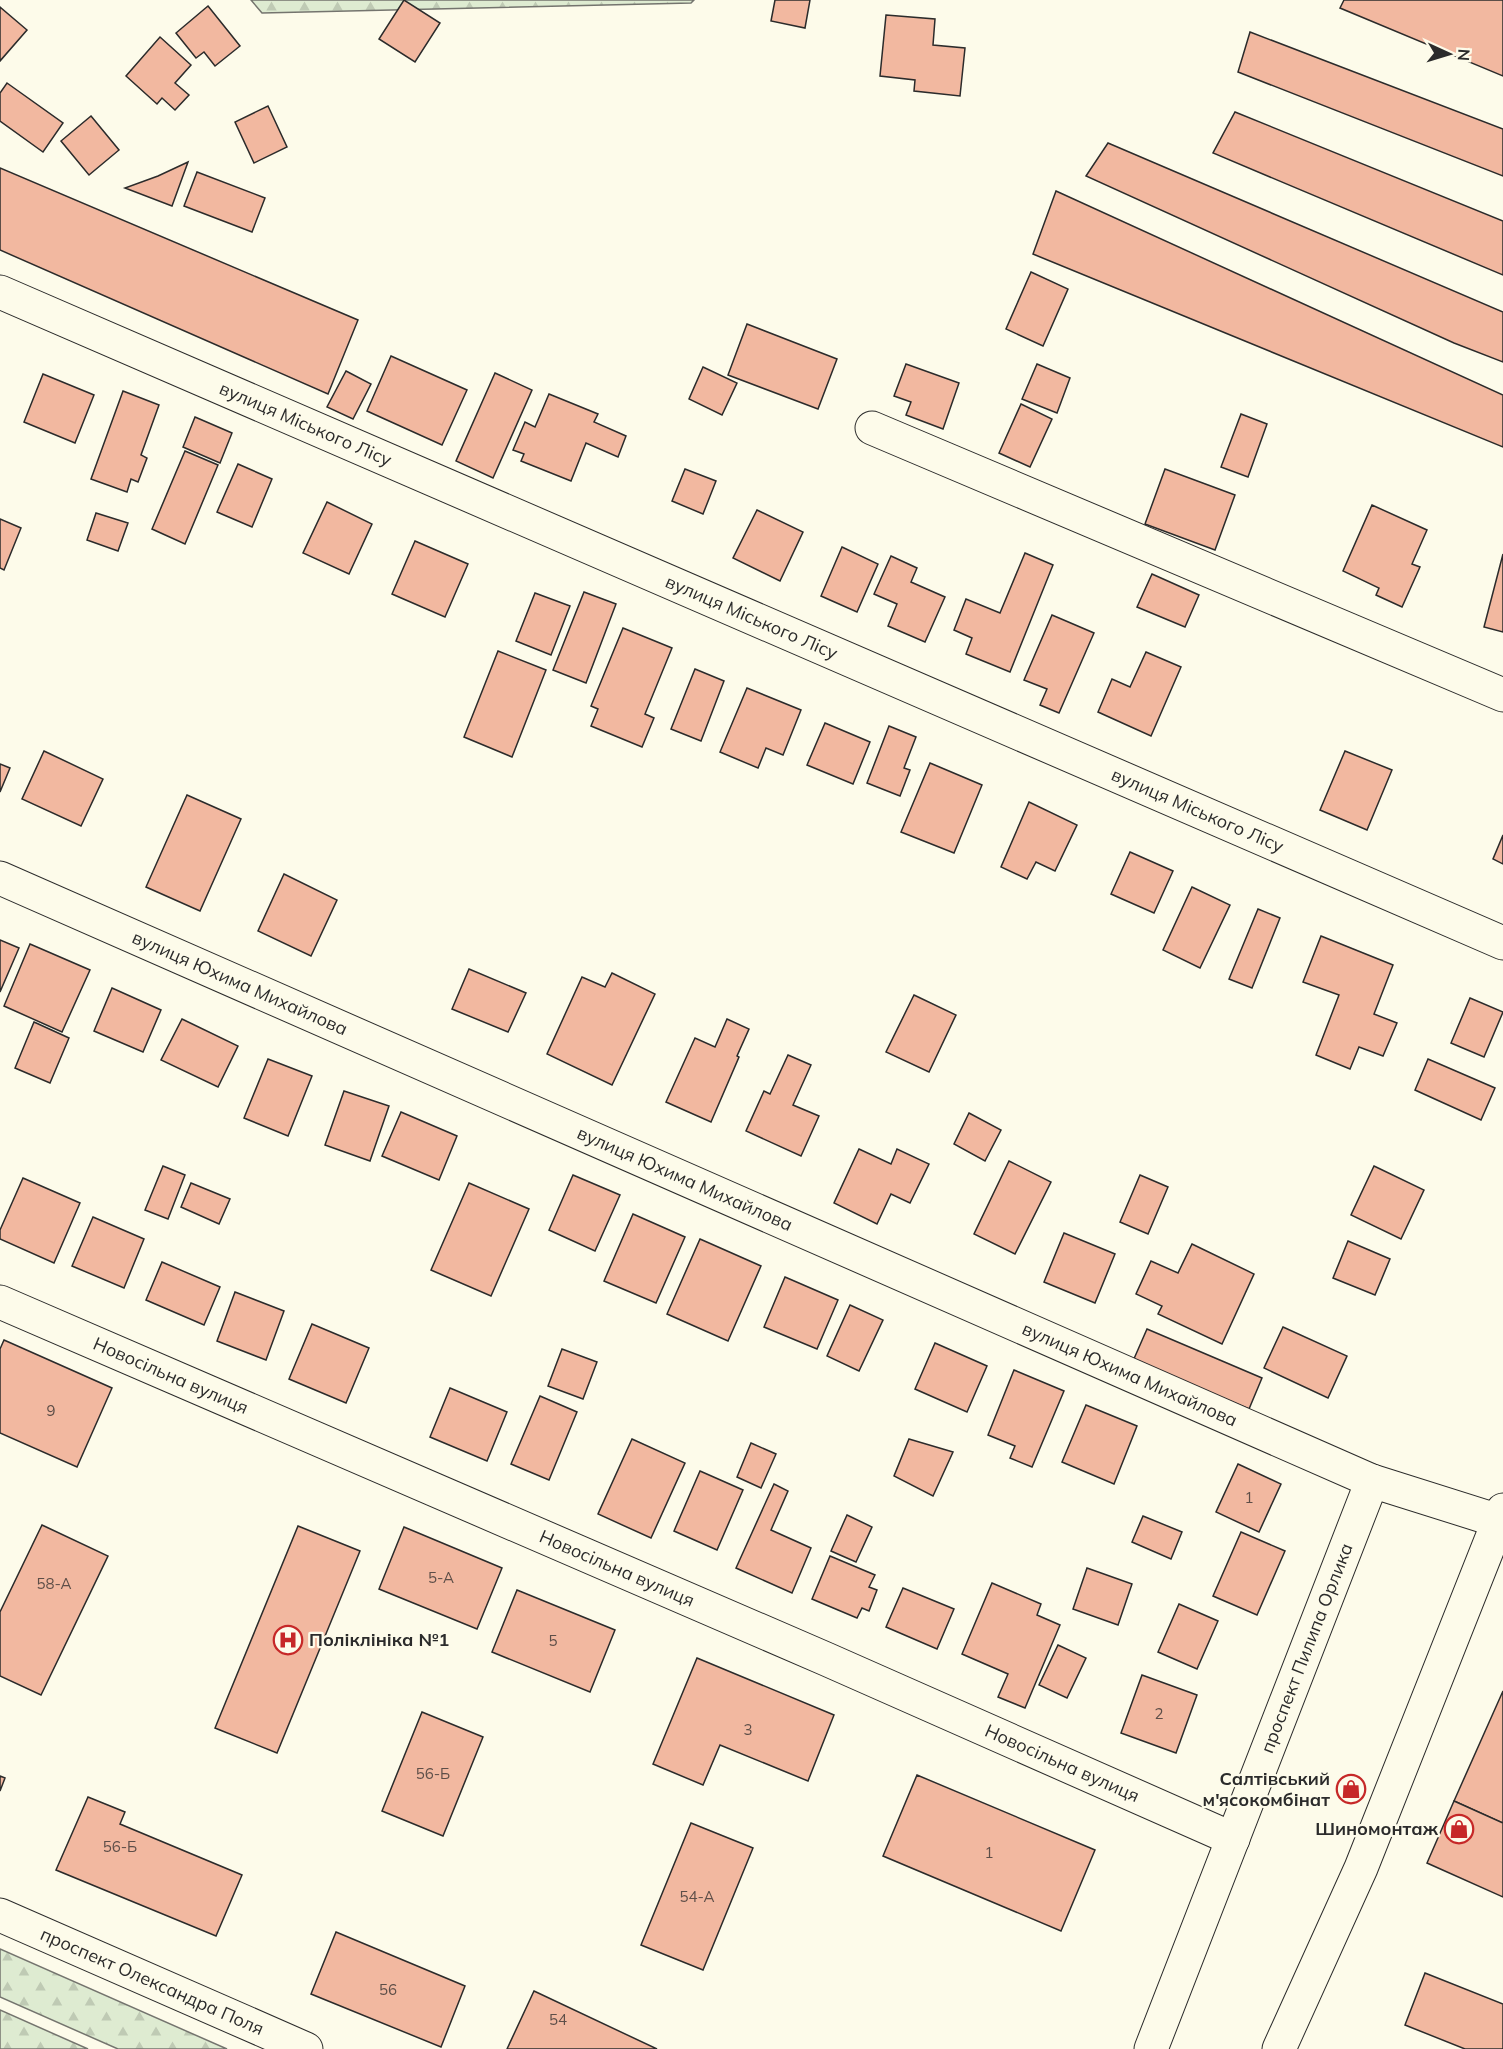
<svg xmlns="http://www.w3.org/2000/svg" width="1503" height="2049" font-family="Mulish,sans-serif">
<defs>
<pattern id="forest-firs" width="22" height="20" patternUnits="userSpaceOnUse" patternTransform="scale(1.5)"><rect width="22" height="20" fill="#deebd1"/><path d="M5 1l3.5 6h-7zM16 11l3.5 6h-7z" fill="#bfcab4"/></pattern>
</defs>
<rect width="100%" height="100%" fill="#fdfbea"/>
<g fill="url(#forest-firs)" stroke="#74746e" stroke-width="1.5">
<path d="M 251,0 L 694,0 L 691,3 L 262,13 Z"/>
<path d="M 0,1949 L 227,2049 L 118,2049 L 0,1997 Z"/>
<path d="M 0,2010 L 88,2049 L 0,2049 Z"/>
</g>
<g fill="#f2b8a0" stroke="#2b2b2b" stroke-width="1.5">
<path d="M 404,0 L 440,23 L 415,62 L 379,39 Z"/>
<path d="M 775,0 L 810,0 L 805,28 L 771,21 Z"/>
<path d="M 1344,0 L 1503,0 L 1503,76 L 1340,8 Z"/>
<path d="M 208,6 L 240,46 L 215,66 L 204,52 L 196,58 L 176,33 Z"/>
<path d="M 0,7 L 27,30 L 0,61 Z"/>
<path d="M 886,15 L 935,19 L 933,45 L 965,48 L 960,96 L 914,91 L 915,80 L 880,76 Z"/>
<path d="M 1250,32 L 1503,129 L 1503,176 L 1238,72 Z"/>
<path d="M 160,37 L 191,65 L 175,83 L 189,95 L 175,110 L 162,98 L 157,104 L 126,76 Z"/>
<path d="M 7,83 L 63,123 L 43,152 L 0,121 L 0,93 Z"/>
<path d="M 268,106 L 287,147 L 254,163 L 235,122 Z"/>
<path d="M 1235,112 L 1503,221 L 1503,275 L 1213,153 Z"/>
<path d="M 91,116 L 119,150 L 89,175 L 61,141 Z"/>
<path d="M 1108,143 L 1503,312 L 1503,362 L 1454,343 L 1086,176 Z"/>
<path d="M 188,162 L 172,206 L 125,188 L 158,176 Z"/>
<path d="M 0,168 L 358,320 L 328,394 L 0,250 Z"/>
<path d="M 197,172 L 265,198 L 252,232 L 184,206 Z"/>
<path d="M 1056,191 L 1503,395 L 1503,447 L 1033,254 Z"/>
<path d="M 1031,272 L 1068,289 L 1043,346 L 1006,329 Z"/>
<path d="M 747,324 L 837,359 L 818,409 L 728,375 Z"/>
<path d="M 391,356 L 467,390 L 442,445 L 367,411 Z"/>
<path d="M 906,364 L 959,383 L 943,429 L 906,415 L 911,402 L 894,396 Z"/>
<path d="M 1037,364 L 1070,378 L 1057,413 L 1022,399 Z"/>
<path d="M 703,367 L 737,383 L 722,415 L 689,399 Z"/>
<path d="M 346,371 L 371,384 L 353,419 L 327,407 Z"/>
<path d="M 495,373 L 532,390 L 493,478 L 456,461 Z"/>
<path d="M 43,374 L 94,395 L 75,443 L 24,422 Z"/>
<path d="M 123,391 L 159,405 L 141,455 L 147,458 L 138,482 L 131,479 L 127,492 L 91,479 Z"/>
<path d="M 549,394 L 598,414 L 594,422 L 626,436 L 618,457 L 586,443 L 571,481 L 521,461 L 524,454 L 513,450 L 525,422 L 535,427 Z"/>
<path d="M 1021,404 L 1052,419 L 1030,467 L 999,453 Z"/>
<path d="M 1241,414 L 1267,424 L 1248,477 L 1221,467 Z"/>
<path d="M 195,417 L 232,433 L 220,463 L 183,447 Z"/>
<path d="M 185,451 L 218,465 L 185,544 L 152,529 Z"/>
<path d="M 238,464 L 272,479 L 252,527 L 217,512 Z"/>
<path d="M 685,469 L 716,481 L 703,514 L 672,501 Z"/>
<path d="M 1165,469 L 1235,495 L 1215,550 L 1145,524 Z"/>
<path d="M 327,502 L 372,524 L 349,574 L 303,553 Z"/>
<path d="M 1372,505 L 1427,530 L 1412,564 L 1420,567 L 1402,607 L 1376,595 L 1379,588 L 1343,571 Z"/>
<path d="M 757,510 L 803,532 L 780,581 L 733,558 Z"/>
<path d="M 96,513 L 128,523 L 118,551 L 87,540 Z"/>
<path d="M 0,519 L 21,528 L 4,570 L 0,568 Z"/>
<path d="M 415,541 L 468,564 L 445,617 L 392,594 Z"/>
<path d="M 842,547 L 878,564 L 857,612 L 821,596 Z"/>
<path d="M 1025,553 L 1053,565 L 1010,672 L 966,654 L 972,638 L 954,630 L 966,599 L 1000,613 Z"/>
<path d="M 1503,554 L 1503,632 L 1484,627 Z"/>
<path d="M 891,556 L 917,568 L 911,582 L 945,597 L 925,642 L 888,626 L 897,604 L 874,594 Z"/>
<path d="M 1152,574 L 1199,595 L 1185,627 L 1137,607 Z"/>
<path d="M 584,592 L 616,604 L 586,683 L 553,670 Z"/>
<path d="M 535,593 L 570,606 L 551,655 L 516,641 Z"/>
<path d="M 1052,615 L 1094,633 L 1059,713 L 1040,705 L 1047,689 L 1024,680 Z"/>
<path d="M 623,628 L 672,648 L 645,714 L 654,718 L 642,747 L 591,726 L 598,709 L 591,706 Z"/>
<path d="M 498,651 L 546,670 L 512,757 L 464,737 Z"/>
<path d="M 1146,652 L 1181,667 L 1151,736 L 1098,712 L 1112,679 L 1130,687 Z"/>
<path d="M 695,669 L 724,681 L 701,741 L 671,729 Z"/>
<path d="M 747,688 L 801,710 L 783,755 L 766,748 L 758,768 L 720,752 Z"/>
<path d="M 825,723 L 870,742 L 853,784 L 807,765 Z"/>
<path d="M 889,726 L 916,737 L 904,768 L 910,770 L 900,796 L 867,783 Z"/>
<path d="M 44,751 L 103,779 L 81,826 L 22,799 Z"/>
<path d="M 1345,751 L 1392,770 L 1367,830 L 1320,810 Z"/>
<path d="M 930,763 L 982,785 L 954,853 L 901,832 Z"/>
<path d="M 0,764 L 10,768 L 0,792 Z"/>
<path d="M 187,795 L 241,819 L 200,911 L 146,887 Z"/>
<path d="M 1029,802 L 1077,825 L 1055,871 L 1036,862 L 1027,879 L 1001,867 Z"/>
<path d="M 1503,835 L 1503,864 L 1493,859 Z"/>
<path d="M 1130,852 L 1173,871 L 1154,913 L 1111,894 Z"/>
<path d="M 284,874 L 337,900 L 311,956 L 258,931 Z"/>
<path d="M 1192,887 L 1230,905 L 1200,968 L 1163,950 Z"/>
<path d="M 1258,909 L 1280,918 L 1252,988 L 1229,979 Z"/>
<path d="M 1321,936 L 1393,965 L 1374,1014 L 1397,1023 L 1383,1056 L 1359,1047 L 1350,1069 L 1316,1055 L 1339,995 L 1303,982 Z"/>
<path d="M 0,940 L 19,948 L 0,992 Z"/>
<path d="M 30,944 L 90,970 L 62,1032 L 4,1006 Z"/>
<path d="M 469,969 L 526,993 L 508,1032 L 452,1009 Z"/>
<path d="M 612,973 L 655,994 L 612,1085 L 547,1054 L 582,977 L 605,987 Z"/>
<path d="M 112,988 L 161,1010 L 143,1052 L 94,1031 Z"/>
<path d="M 914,995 L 956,1015 L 929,1072 L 886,1052 Z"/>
<path d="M 1470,998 L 1503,1012 L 1484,1057 L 1451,1043 Z"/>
<path d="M 182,1019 L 238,1046 L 218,1087 L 161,1060 Z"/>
<path d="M 727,1019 L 749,1029 L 737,1056 L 739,1057 L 711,1122 L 666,1102 L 695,1038 L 715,1047 Z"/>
<path d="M 34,1022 L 69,1038 L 50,1083 L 15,1068 Z"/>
<path d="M 788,1055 L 811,1065 L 793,1105 L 819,1116 L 801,1156 L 746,1131 L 764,1091 L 770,1094 Z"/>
<path d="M 268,1059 L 312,1076 L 288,1136 L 244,1118 Z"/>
<path d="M 1428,1059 L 1495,1088 L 1481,1120 L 1415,1090 Z"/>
<path d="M 344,1091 L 389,1106 L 370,1161 L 325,1145 Z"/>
<path d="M 401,1112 L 457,1136 L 439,1180 L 382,1156 Z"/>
<path d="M 969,1113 L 1001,1130 L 985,1161 L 954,1144 Z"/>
<path d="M 859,1149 L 891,1164 L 897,1149 L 929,1164 L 910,1203 L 891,1194 L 877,1224 L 834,1203 Z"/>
<path d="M 1009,1161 L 1051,1182 L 1015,1254 L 974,1234 Z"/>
<path d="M 163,1166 L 185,1175 L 168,1219 L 145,1210 Z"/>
<path d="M 1374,1166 L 1424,1190 L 1401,1239 L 1351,1215 Z"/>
<path d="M 573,1175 L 620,1195 L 595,1251 L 549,1230 Z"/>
<path d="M 1140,1175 L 1168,1187 L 1148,1234 L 1120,1222 Z"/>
<path d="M 23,1178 L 80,1203 L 54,1263 L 0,1239 L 0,1230 Z"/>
<path d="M 191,1183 L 230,1199 L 219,1224 L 181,1207 Z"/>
<path d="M 469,1183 L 529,1209 L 491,1296 L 431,1270 Z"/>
<path d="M 633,1214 L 685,1237 L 656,1303 L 604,1281 Z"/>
<path d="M 93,1217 L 144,1239 L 124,1288 L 72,1266 Z"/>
<path d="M 1064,1233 L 1115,1254 L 1095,1303 L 1044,1282 Z"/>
<path d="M 700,1239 L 761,1266 L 728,1341 L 667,1314 Z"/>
<path d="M 1348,1241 L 1390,1259 L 1375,1295 L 1333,1278 Z"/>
<path d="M 1192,1244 L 1254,1274 L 1222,1344 L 1158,1314 L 1162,1306 L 1136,1294 L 1151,1261 L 1178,1273 Z"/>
<path d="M 162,1262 L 220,1287 L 204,1325 L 146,1300 Z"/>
<path d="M 785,1277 L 838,1300 L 817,1349 L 764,1327 Z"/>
<path d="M 235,1292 L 284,1311 L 266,1360 L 217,1341 Z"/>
<path d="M 850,1305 L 883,1320 L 859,1371 L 827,1356 Z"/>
<path d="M 312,1324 L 369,1348 L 346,1403 L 289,1379 Z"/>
<path d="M 1283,1327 L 1347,1356 L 1328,1398 L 1264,1368 Z"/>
<path d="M 1147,1329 L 1262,1378 L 1249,1409 L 1133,1361 Z"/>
<path d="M 4,1340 L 112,1388 L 77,1467 L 0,1433 L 0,1349 Z"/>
<path d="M 935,1343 L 987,1366 L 967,1412 L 915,1389 Z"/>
<path d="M 562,1349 L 597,1362 L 583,1399 L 548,1386 Z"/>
<path d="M 1014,1370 L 1064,1391 L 1032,1467 L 1010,1458 L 1015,1446 L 988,1435 Z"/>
<path d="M 450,1388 L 507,1412 L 487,1461 L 430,1437 Z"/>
<path d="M 540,1396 L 577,1412 L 549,1480 L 511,1464 Z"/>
<path d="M 1086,1405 L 1137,1426 L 1114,1484 L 1062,1462 Z"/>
<path d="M 632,1439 L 685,1463 L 651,1538 L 598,1514 Z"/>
<path d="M 909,1439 L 953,1452 L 933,1496 L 894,1476 Z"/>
<path d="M 751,1443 L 776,1454 L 761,1488 L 737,1477 Z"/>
<path d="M 1238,1464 L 1281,1484 L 1259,1532 L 1216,1512 Z"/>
<path d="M 700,1471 L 743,1490 L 717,1550 L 674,1531 Z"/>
<path d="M 774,1484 L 788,1491 L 771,1530 L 811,1548 L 792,1593 L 736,1568 Z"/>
<path d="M 847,1515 L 872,1527 L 856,1562 L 831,1551 Z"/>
<path d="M 1143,1516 L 1182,1532 L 1171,1559 L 1132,1542 Z"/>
<path d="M 42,1525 L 108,1556 L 41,1695 L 0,1676 L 0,1612 Z"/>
<path d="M 298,1526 L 360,1551 L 277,1753 L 215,1728 Z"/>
<path d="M 404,1527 L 502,1568 L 477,1629 L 379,1589 Z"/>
<path d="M 1241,1532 L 1285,1551 L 1257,1615 L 1213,1596 Z"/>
<path d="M 830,1556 L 875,1575 L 869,1587 L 877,1590 L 869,1611 L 862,1608 L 857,1618 L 812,1599 Z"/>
<path d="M 1087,1568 L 1132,1584 L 1118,1625 L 1073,1609 Z"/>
<path d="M 992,1583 L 1041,1604 L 1037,1615 L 1060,1625 L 1025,1708 L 998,1697 L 1008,1674 L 962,1654 Z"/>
<path d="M 903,1588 L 954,1609 L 937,1649 L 886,1627 Z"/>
<path d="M 517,1590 L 615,1630 L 590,1692 L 492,1652 Z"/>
<path d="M 1179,1604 L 1218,1621 L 1197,1669 L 1158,1652 Z"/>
<path d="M 1058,1645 L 1086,1658 L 1067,1698 L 1039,1685 Z"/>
<path d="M 697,1658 L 834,1715 L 808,1781 L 720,1745 L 703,1785 L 653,1764 Z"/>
<path d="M 1142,1675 L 1197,1695 L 1176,1753 L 1121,1733 Z"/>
<path d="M 1503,1691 L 1503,1823 L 1454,1801 Z"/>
<path d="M 422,1712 L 483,1737 L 443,1836 L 382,1811 Z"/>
<path d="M 917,1775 L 1095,1850 L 1061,1931 L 883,1856 Z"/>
<path d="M 0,1776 L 5,1778 L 0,1791 Z"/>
<path d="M 88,1797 L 125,1812 L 120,1824 L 242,1875 L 216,1936 L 56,1870 Z"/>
<path d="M 1454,1801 L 1503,1823 L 1503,1897 L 1427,1863 Z"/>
<path d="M 691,1823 L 753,1848 L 703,1970 L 641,1945 Z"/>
<path d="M 336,1932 L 465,1986 L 441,2047 L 311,1994 Z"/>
<path d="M 1425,1973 L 1503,2004 L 1503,2049 L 1465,2049 L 1405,2025 Z"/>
<path d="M 534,1991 L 657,2049 L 507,2049 Z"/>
</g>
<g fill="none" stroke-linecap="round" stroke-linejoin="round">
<g stroke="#2b2b2b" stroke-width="35">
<g id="minor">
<path id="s1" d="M 0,292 L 1503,943"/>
<path d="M 872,428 L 1503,695"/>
<path id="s2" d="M 0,878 L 1372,1481 L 1499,1521"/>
<path id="s3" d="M 0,1302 L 826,1659 L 1233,1839"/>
<path id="s4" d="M 1151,2049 L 1372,1481"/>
<path d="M 1279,2049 L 1361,1868 L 1503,1510"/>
</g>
</g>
<g stroke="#2b2b2b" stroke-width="35">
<g id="primary">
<path id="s5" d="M 0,1915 L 306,2049"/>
</g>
</g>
<use href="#minor" stroke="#fdfbea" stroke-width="33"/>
<use href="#primary" stroke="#fdfbea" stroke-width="33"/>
</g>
<defs>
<g id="hospital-ring" transform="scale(1.5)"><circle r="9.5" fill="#fdfbea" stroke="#c62828" stroke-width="1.5"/><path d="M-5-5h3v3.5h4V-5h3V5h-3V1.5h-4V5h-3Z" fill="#c62828"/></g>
<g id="shop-ring" transform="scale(1.5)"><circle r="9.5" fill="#fdfbea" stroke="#c62828" stroke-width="1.5"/><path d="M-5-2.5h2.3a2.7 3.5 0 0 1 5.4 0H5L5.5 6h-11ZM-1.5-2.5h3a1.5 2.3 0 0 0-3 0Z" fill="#c62828"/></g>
</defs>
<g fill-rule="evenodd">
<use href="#hospital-ring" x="288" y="1640"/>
<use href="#shop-ring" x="1351" y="1789"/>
<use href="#shop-ring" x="1459" y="1829"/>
</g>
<g text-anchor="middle" stroke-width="4.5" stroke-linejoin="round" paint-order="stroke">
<g font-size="15" fill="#5d4e48">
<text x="51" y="1416">9</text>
<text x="1249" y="1503">1</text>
<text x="441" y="1583">5-А</text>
<text x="54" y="1589">58-А</text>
<text x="553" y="1646">5</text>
<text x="1159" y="1719">2</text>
<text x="748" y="1735">3</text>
<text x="433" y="1779">56-Б</text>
<text x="120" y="1852">56-Б</text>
<text x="989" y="1858">1</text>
<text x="697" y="1902">54-А</text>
<text x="388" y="1995">56</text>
<text x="558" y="2025">54</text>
</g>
<g font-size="18" fill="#2b2b2b" stroke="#fdfbea">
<text dy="6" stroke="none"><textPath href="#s1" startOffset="333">вулиця Міського Лісу</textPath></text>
<text dy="6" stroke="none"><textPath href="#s1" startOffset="819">вулиця Міського Лісу</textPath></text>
<text dy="6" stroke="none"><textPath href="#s1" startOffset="1305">вулиця Міського Лісу</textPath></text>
<text dy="6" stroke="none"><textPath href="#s2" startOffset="262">вулиця Юхима Михайлова</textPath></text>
<text dy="6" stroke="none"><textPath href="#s2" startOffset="748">вулиця Юхима Михайлова</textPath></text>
<text dy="6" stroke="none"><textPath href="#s2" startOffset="1234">вулиця Юхима Михайлова</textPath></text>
<text dy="6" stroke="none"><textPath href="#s3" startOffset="186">Новосільна вулиця</textPath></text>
<text dy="6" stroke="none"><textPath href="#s3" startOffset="672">Новосільна вулиця</textPath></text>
<text dy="6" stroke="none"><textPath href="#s4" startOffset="430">проспект Пилипа Орлика</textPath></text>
<text dy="6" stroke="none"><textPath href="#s3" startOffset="1158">Новосільна вулиця</textPath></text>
<text dy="6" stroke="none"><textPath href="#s5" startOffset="166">проспект Олександра Поля</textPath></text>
</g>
<g font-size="18" font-weight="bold" fill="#2b2b2b" stroke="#fdfbea" text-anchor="end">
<text x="309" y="1646" text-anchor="start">Поліклініка №1</text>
<text x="1330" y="1785">Салтівський<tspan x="1330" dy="21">м'ясокомбінат</tspan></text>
<text x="1438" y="1835">Шиномонтаж</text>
</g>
</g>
<g transform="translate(1449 54) rotate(94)" stroke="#fdfbea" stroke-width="4.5" paint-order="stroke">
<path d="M0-4.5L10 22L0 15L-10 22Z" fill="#2b2b2b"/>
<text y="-9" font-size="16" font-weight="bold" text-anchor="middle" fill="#2b2b2b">N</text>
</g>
</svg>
